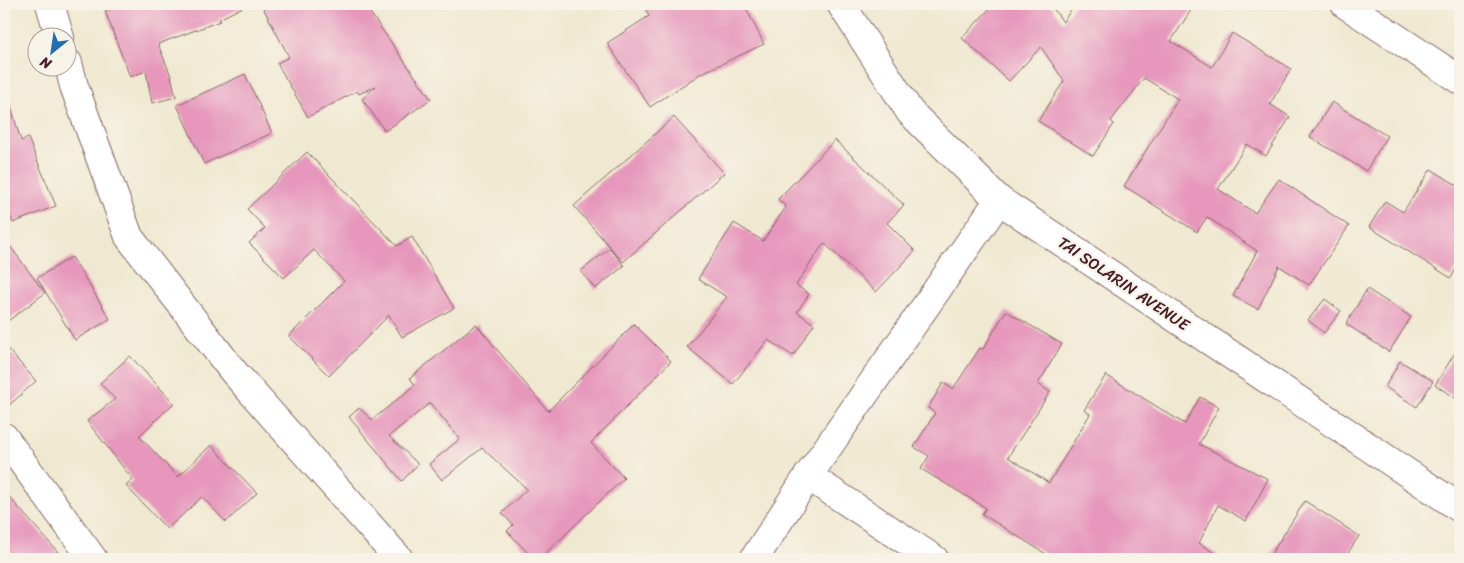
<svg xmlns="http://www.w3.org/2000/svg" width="1464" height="563" font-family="Sriracha,sans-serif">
<rect width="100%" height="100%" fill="#f7f3e8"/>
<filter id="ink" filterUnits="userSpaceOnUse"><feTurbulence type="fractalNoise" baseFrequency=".02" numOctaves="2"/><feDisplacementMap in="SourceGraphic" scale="10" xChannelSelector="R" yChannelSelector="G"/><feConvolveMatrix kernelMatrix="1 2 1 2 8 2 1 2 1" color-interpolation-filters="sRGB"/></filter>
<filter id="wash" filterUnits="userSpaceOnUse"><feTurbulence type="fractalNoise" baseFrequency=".0096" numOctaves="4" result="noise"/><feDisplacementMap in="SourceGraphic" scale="20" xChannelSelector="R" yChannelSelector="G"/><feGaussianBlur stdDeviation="1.12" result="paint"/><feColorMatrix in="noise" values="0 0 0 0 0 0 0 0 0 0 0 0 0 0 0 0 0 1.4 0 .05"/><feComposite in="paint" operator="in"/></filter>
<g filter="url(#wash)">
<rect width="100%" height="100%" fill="#f0e9d1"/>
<g id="blocks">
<g fill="#e697bb">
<path d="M 124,4 L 249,4 L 219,19 L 220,21 L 158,44 L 171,76 L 176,97 L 152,103 L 146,71 L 130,77 L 105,11 Z"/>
<path d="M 261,4 L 364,4 L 431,99 L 385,131 L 362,99 L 376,86 L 359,94 L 357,91 L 308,117 L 277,63 L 289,57 Z"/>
<path d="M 643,4 L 744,4 L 764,44 L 700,74 L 650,107 L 607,43 L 649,16 Z"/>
<path d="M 994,4 L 1050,4 L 1063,22 L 1075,4 L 1195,4 L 1171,41 L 1212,67 L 1232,33 L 1291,69 L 1270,104 L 1290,117 L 1266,156 L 1247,144 L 1218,189 L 1255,213 L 1279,179 L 1349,226 L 1309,285 L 1279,266 L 1258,309 L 1233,296 L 1257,251 L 1207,217 L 1197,232 L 1124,186 L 1178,99 L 1144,78 L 1111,121 L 1114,124 L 1093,156 L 1038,121 L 1064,81 L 1041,47 L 1009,81 L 962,38 Z"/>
<path d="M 245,74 L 272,133 L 204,164 L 177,105 Z"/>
<path d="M 4,100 L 9,100 L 21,141 L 28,138 L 56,206 L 13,223 L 4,201 Z"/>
<path d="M 1332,102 L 1387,136 L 1366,171 L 1310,137 Z"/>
<path d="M 674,117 L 724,173 L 623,262 L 574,206 Z"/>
<path d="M 835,140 L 904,205 L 887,223 L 915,251 L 876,292 L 824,243 L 796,285 L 809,294 L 797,312 L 814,324 L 793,356 L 768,340 L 733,384 L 687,347 L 727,297 L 698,279 L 734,223 L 763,241 L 786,207 L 778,199 Z"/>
<path d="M 307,152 L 397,246 L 412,237 L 454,308 L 402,337 L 389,315 L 329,376 L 289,336 L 344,281 L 314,250 L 284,278 L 249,243 L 265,228 L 247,209 Z"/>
<path d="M 1431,169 L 1460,187 L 1460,262 L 1451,278 L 1369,227 L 1385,201 L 1403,212 Z"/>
<path d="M 4,238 L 45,293 L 4,324 Z"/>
<path d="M 610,248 L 624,266 L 595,289 L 581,271 Z"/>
<path d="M 72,257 L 110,319 L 75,340 L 37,278 Z"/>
<path d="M 1367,289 L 1411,317 L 1389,352 L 1346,324 Z"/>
<path d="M 1325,299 L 1341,311 L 1324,333 L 1308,320 Z"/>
<path d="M 1006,311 L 1062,344 L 1038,384 L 1050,392 L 1008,457 L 1049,483 L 1090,414 L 1084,410 L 1106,375 L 1185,424 L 1200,397 L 1219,407 L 1199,444 L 1268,479 L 1246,521 L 1218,505 L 1199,543 L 1224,559 L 1054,559 L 982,514 L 986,508 L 921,469 L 929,456 L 914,447 L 935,413 L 928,408 L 943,383 L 953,389 L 980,348 L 983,349 Z"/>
<path d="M 476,324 L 548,411 L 634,324 L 671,361 L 591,443 L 624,478 L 540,559 L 534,559 L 507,531 L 513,525 L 502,513 L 527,489 L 482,448 L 442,480 L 429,464 L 460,439 L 430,403 L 389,436 L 418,464 L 402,481 L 349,417 L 359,408 L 372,420 L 415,385 L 410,378 Z"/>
<path d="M 4,345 L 36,381 L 4,410 Z"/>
<path d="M 1460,345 L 1460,401 L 1435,385 Z"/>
<path d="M 130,356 L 174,403 L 139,436 L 178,477 L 211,445 L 257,493 L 226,522 L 202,497 L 167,529 L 126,486 L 133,480 L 87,421 L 115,399 L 100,383 Z"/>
<path d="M 1400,361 L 1433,381 L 1417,407 L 1385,387 Z"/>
<path d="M 4,491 L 64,559 L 4,559 Z"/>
<path d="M 1305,501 L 1359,536 L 1344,559 L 1268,559 Z"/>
</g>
</g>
</g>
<g filter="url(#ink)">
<use href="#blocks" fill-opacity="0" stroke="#846665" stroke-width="1"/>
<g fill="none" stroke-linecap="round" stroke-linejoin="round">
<g stroke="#846665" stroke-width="30">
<g id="minor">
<path d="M 50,4 L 60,38"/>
<path d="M 841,4 L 910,112 L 999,200 L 1460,508"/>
<path d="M 1345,4 L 1460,80"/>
<path d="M 68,63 L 74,86 L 129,237 L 233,371 L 399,559"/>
<path d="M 4,437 L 93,559"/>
<path d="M 808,476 L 934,559"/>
<path d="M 754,559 L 808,476 L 999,200"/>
</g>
</g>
<use href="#minor" stroke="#fff" stroke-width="28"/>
</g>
</g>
<g text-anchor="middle" stroke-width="4.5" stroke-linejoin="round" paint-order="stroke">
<g font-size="16" fill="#4a1f2b" stroke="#f7f3e8">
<text transform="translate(1124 283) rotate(34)" y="6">TAI SOLARIN AVENUE</text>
</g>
</g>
<rect width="1464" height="563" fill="none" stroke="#f7f3e8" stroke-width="20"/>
<g transform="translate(52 52) rotate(210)"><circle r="24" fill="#f7f3e8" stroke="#b29e9c"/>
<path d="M0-4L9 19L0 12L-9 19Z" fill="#1f6fb2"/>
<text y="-8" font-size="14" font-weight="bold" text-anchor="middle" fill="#4a1f2b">N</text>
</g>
</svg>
